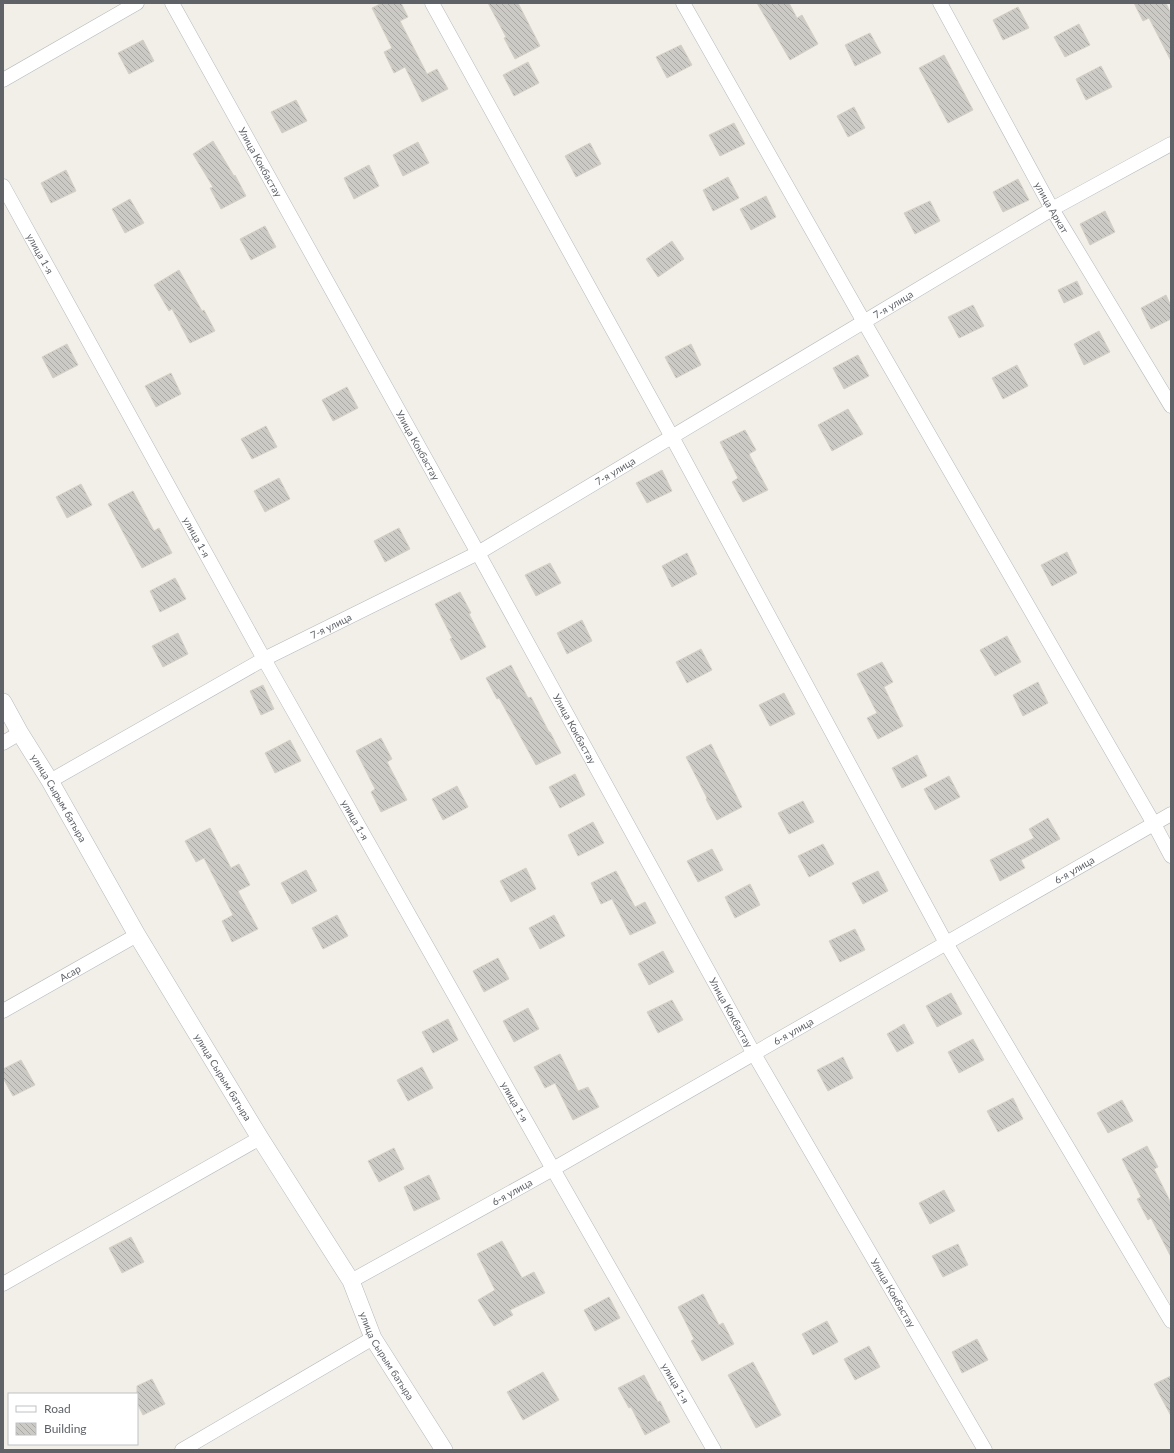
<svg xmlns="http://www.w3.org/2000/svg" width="1174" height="1453" font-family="Lato,sans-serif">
<defs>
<pattern id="building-back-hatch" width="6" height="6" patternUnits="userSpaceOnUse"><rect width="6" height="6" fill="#cccac5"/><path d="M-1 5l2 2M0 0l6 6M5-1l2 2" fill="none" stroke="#a9a8a4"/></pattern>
</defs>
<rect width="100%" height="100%" fill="#f1efe8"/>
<g fill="url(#building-back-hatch)" stroke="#d6d1c6">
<path d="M 382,3 L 401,3 L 408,17 L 400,21 L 427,74 L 437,69 L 448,89 L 422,102 L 405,67 L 394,73 L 384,52 L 392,48 L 372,8 Z"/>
<path d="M 488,3 L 518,3 L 540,46 L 515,59 L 504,38 L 506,37 Z"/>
<path d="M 757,3 L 789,3 L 797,18 L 802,15 L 818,44 L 790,60 Z"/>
<path d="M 1134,3 L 1166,3 L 1171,14 L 1171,61 L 1149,18 L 1143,21 Z"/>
<path d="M 1018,7 L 1029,28 L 1003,40 L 993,20 Z"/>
<path d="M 1079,24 L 1090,45 L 1065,57 L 1054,37 Z"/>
<path d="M 870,33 L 881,53 L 855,66 L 845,45 Z"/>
<path d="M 143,40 L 154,61 L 129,74 L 118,53 Z"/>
<path d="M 681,45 L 692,65 L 667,78 L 656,57 Z"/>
<path d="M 944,55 L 973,110 L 948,123 L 919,68 Z"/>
<path d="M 528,62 L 539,83 L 514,96 L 503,75 Z"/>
<path d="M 1101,66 L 1112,87 L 1086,100 L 1076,79 Z"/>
<path d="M 296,100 L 307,121 L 282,133 L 271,112 Z"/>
<path d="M 854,107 L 865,128 L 848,137 L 837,116 Z"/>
<path d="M 734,123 L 745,144 L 720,156 L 709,135 Z"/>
<path d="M 213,141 L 234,176 L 235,175 L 246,196 L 221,209 L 210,188 L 213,187 L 193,154 Z"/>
<path d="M 418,142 L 429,163 L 403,176 L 393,155 Z"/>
<path d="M 590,143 L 601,164 L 576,177 L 565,156 Z"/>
<path d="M 369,165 L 379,186 L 354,199 L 344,178 Z"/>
<path d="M 66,170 L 76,191 L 51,203 L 41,183 Z"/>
<path d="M 728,177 L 739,198 L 713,211 L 703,190 Z"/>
<path d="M 1018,179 L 1029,200 L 1003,212 L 993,192 Z"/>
<path d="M 766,196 L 776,217 L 751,230 L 740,209 Z"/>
<path d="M 130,199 L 144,223 L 125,233 L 112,209 Z"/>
<path d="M 930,201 L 940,221 L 915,234 L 904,213 Z"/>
<path d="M 1105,211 L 1115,232 L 1090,245 L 1080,224 Z"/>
<path d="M 265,226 L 276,247 L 251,260 L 240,239 Z"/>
<path d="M 672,241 L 684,259 L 658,277 L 646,259 Z"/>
<path d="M 179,270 L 202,311 L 204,310 L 215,331 L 190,343 L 172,309 L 169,311 L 154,285 Z"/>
<path d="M 1077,281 L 1083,294 L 1064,303 L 1058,290 Z"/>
<path d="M 1166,295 L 1171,306 L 1171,319 L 1151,329 L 1141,308 Z"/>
<path d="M 973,305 L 984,326 L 959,338 L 948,317 Z"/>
<path d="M 1099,331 L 1110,352 L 1084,365 L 1074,344 Z"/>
<path d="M 67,344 L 78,365 L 53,378 L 42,357 Z"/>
<path d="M 691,344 L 701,365 L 676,378 L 665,357 Z"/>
<path d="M 858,355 L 869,376 L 844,389 L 833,368 Z"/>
<path d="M 1017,365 L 1028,386 L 1003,399 L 992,378 Z"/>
<path d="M 171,373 L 181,394 L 156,407 L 145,386 Z"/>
<path d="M 347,387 L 358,408 L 333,421 L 322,400 Z"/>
<path d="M 848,409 L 863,434 L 832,451 L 818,425 Z"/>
<path d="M 266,426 L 277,447 L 252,459 L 241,439 Z"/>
<path d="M 745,430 L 756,450 L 749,454 L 768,490 L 743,502 L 732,482 L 738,478 L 720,442 Z"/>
<path d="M 662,470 L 672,491 L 647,503 L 636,483 Z"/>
<path d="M 279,478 L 290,499 L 265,512 L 254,491 Z"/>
<path d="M 81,484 L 92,505 L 67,518 L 56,497 Z"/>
<path d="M 133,491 L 154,531 L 159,528 L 172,553 L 142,568 L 108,504 Z"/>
<path d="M 399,528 L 410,549 L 385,562 L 374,541 Z"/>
<path d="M 1067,552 L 1077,573 L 1052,586 L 1041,565 Z"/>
<path d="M 687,553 L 697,574 L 672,587 L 662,566 Z"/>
<path d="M 550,563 L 561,583 L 536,596 L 525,575 Z"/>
<path d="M 175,578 L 186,599 L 160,612 L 150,591 Z"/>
<path d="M 460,592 L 471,613 L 469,614 L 486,647 L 461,660 L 450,639 L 452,638 L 435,604 Z"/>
<path d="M 582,620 L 592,641 L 567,654 L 557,633 Z"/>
<path d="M 178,633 L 188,654 L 163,667 L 152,646 Z"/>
<path d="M 1007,636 L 1021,662 L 995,676 L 980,650 Z"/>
<path d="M 701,649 L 712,670 L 687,683 L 676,662 Z"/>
<path d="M 882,662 L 893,682 L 884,687 L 903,726 L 878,739 L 867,718 L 877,713 L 857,674 Z"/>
<path d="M 511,665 L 528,698 L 531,697 L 549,732 L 550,732 L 561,753 L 536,765 L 499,698 L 497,699 L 486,678 Z"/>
<path d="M 1038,682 L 1048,703 L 1023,716 L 1013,695 Z"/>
<path d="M 263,685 L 274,709 L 261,715 L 250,691 Z"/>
<path d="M 784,693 L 795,714 L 770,726 L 759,705 Z"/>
<path d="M 381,738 L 392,759 L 387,762 L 407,800 L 381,812 L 371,792 L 375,789 L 356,751 Z"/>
<path d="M 290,740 L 301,761 L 275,773 L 265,753 Z"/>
<path d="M 711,744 L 742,807 L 717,820 L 706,799 L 707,798 L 686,757 Z"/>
<path d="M 917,755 L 927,776 L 902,788 L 892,768 Z"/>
<path d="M 575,774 L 585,795 L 560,808 L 549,787 Z"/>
<path d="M 949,776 L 960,797 L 935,810 L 924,789 Z"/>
<path d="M 457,786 L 468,807 L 443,820 L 432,799 Z"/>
<path d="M 803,801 L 814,822 L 789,834 L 778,813 Z"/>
<path d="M 1048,818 L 1060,839 L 1021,860 L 1025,868 L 1000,881 L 990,860 L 1034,838 L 1029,829 Z"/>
<path d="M 593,822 L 604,843 L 578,856 L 568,835 Z"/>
<path d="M 210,828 L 231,868 L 239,864 L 250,885 L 238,891 L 258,929 L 232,942 L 222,921 L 233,915 L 204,858 L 196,862 L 185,841 Z"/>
<path d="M 823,844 L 834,864 L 809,877 L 798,856 Z"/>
<path d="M 712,849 L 723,870 L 698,882 L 687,861 Z"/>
<path d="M 526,868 L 536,889 L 511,902 L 500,881 Z"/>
<path d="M 306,870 L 317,891 L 292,904 L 281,883 Z"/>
<path d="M 616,871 L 635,907 L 645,902 L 656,923 L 630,935 L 612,899 L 601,904 L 591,883 Z"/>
<path d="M 878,871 L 888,891 L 863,904 L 852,883 Z"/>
<path d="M 750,884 L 760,905 L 735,918 L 725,897 Z"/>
<path d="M 337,915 L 348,936 L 323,949 L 312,928 Z"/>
<path d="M 554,915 L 565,936 L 540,949 L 529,928 Z"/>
<path d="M 855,929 L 865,950 L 840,962 L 829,941 Z"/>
<path d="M 663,951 L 674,972 L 649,985 L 638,964 Z"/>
<path d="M 498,958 L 509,979 L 484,992 L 473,971 Z"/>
<path d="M 951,993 L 962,1014 L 937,1027 L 926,1006 Z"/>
<path d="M 672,1000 L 683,1020 L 658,1033 L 647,1012 Z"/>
<path d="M 528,1008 L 539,1029 L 514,1042 L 503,1021 Z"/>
<path d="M 448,1019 L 458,1040 L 433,1053 L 422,1032 Z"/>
<path d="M 904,1024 L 914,1043 L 897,1052 L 887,1034 Z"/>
<path d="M 973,1039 L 984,1060 L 959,1073 L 948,1052 Z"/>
<path d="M 560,1054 L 578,1091 L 588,1087 L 599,1107 L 573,1120 L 555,1083 L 545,1088 L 534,1067 Z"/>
<path d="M 843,1057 L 853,1078 L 828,1091 L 817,1070 Z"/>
<path d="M 21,1060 L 35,1085 L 13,1096 L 3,1078 L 3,1069 Z"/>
<path d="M 422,1067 L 433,1088 L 408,1101 L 397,1080 Z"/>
<path d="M 1013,1098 L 1023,1119 L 998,1132 L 987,1111 Z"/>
<path d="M 1122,1100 L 1133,1121 L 1108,1133 L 1097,1113 Z"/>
<path d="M 1147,1146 L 1158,1167 L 1154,1169 L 1171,1203 L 1171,1257 L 1151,1218 L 1148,1220 L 1137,1199 L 1141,1197 L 1122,1159 Z"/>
<path d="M 394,1148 L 404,1169 L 379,1182 L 368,1161 Z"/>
<path d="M 429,1175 L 440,1199 L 414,1211 L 404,1187 Z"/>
<path d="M 944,1190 L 955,1211 L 930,1224 L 919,1203 Z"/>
<path d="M 131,1237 L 144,1262 L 122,1273 L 109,1248 Z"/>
<path d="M 502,1241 L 522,1278 L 534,1272 L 545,1293 L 510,1310 L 513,1315 L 494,1326 L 478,1300 L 495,1290 L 477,1254 Z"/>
<path d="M 958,1244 L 968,1265 L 943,1277 L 932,1256 Z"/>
<path d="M 703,1294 L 719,1325 L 723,1323 L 734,1344 L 702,1361 L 691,1341 L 694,1339 L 678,1307 Z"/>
<path d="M 609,1297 L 620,1318 L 595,1331 L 584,1310 Z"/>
<path d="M 827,1321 L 838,1342 L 813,1355 L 802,1334 Z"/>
<path d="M 977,1339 L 988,1360 L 962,1373 L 952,1352 Z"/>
<path d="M 869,1346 L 880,1367 L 855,1380 L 844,1359 Z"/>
<path d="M 753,1362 L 781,1415 L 756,1428 L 728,1375 Z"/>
<path d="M 543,1372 L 559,1400 L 523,1420 L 507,1392 Z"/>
<path d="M 644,1375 L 658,1402 L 660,1401 L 670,1422 L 645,1435 L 631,1407 L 629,1408 L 618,1388 Z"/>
<path d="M 1171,1376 L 1171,1416 L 1154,1384 Z"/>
<path d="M 152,1379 L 165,1404 L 143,1415 L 137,1403 L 137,1386 Z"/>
</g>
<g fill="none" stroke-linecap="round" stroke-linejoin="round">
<g stroke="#b5b8bc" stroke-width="15">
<g id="minor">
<path id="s1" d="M 172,3 L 478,553 L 754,1054 L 985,1450"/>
<path d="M 432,3 L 672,437 L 946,943 L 1171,1321"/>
<path d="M 683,3 L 864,322 L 1154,824 L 1171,856"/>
<path id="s2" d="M 940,3 L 1052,209 L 1171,406"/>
<path d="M 3,80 L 137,3"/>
<path id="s3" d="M 3,186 L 264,659 L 553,1169 L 714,1450"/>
<path d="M 3,743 L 20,733"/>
<path id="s4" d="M 50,781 L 264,659 L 478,553 L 1052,209 L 1171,144"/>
<path id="s5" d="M 3,1011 L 137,935"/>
<path id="s6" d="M 351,1281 L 553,1169 L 1171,814"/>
<path d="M 3,1284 L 260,1138"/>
<path d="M 182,1450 L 373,1338"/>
</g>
</g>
<g stroke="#b5b8bc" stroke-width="18">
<g id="tertiary">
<path id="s7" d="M 3,702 L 20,733 L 50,781 L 137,935 L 260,1138 L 351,1281 L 373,1338 L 444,1450"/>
</g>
</g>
<use href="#minor" stroke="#fff" stroke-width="14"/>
<use href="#tertiary" stroke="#fff" stroke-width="17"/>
</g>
<g text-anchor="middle" stroke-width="3" stroke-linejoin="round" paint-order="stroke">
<g font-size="10" fill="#5f6368" stroke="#fff">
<text dy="4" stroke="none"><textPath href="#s1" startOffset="182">Улица Кокбастау</textPath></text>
<text dy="4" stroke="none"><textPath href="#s2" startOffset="233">улица Аркат</textPath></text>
<text dy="4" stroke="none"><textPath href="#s3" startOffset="77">улица 1-я</textPath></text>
<text dy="4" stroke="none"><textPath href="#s4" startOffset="969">7-я улица</textPath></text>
<text dy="4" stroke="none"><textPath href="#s1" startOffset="506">Улица Кокбастау</textPath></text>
<text dy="4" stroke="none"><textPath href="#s4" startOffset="645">7-я улица</textPath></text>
<text dy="4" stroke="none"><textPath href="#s3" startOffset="401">улица 1-я</textPath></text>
<text dy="4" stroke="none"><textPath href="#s4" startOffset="321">7-я улица</textPath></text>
<text dy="4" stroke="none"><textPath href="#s1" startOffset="830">Улица Кокбастау</textPath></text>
<text dy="4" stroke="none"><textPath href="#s7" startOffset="111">улица Сырым батыра</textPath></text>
<text dy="4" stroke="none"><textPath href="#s3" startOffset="725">улица 1-я</textPath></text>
<text dy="4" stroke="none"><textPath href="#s6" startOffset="832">6-я улица</textPath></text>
<text dy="4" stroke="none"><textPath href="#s5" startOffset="77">Асар</textPath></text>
<text dy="4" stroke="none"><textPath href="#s1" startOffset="1154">Улица Кокбастау</textPath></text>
<text dy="4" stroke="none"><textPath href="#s6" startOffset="508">6-я улица</textPath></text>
<text dy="4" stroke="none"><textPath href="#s7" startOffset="435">улица Сырым батыра</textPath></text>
<text dy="4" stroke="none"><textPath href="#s3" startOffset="1049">улица 1-я</textPath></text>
<text dy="4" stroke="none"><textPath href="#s6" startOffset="184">6-я улица</textPath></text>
<text dy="4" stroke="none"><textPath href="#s1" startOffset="1478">Улица Кокбастау</textPath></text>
<text dy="4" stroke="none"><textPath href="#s7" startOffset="759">улица Сырым батыра</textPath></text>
<text dy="4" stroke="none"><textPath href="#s3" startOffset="1373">улица 1-я</textPath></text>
</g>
</g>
<rect width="1174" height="1453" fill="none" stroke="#5f6368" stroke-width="8"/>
<rect x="8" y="1393" width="130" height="52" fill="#ffffff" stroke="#bfc1c3"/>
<rect x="16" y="1406" width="20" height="6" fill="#ffffff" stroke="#bfc1c3"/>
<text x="44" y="1413" font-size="12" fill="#5f6368">Road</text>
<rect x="16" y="1423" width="20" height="12" fill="url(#building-back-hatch)" stroke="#bfc1c3"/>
<text x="44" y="1433" font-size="12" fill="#5f6368">Building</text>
</svg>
